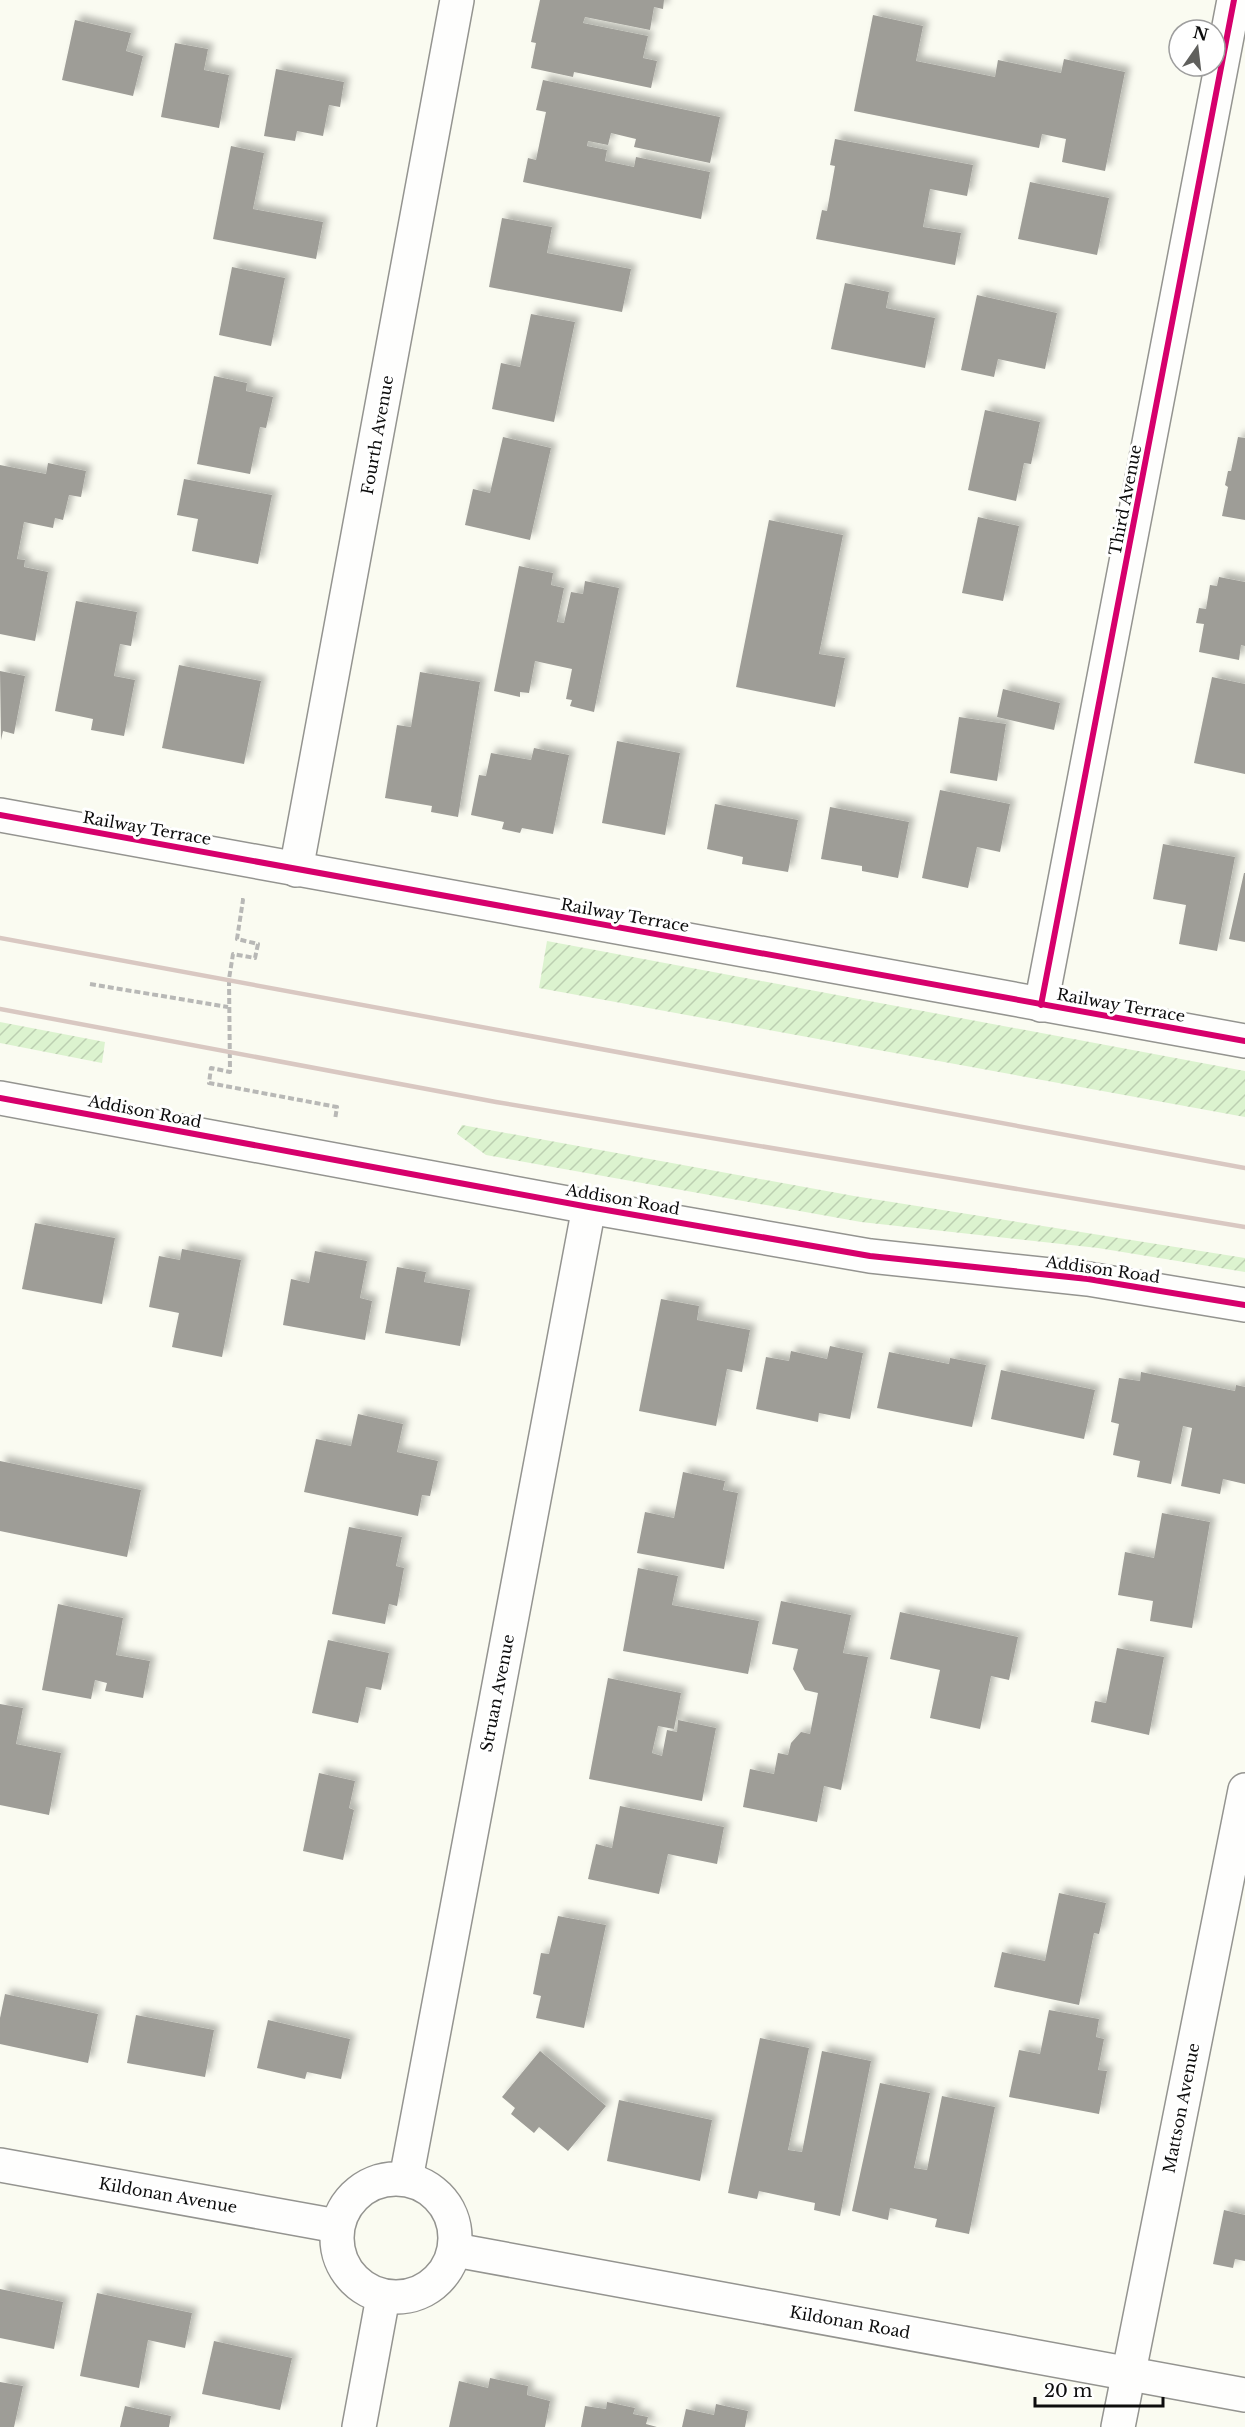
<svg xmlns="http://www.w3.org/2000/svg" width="1245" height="2427" font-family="'Libre Baskerville',serif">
<defs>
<pattern id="garden-furrows" width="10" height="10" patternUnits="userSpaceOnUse" patternTransform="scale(1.5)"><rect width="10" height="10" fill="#dcf3cf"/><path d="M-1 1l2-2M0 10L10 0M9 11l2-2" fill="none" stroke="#bccfb1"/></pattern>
<filter id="shadow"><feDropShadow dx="5.5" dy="-5.5" stdDeviation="3" flood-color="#0004"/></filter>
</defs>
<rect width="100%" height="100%" fill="#fafbf1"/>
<g fill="url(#garden-furrows)">
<path d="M 547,941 L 1245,1071 L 1245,1117 L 539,988 Z"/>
<path d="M 0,1022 L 105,1042 L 102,1063 L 0,1043 Z"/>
<path d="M 462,1125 L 854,1196 L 1245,1258 L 1245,1272 L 1098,1248 L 861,1222 L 486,1155 L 457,1134 Z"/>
</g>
<g fill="#9e9d97" filter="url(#shadow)">
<path d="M 540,0 L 664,0 L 663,9 L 654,7 L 650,30 L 585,17 L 583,23 L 648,36 L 643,58 L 657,61 L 651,88 L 574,72 L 573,77 L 531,68 L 536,43 L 531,42 Z"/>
<path d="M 873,15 L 923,26 L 916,61 L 995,77 L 998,60 L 1061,73 L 1064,59 L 1125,72 L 1105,171 L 1062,162 L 1066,139 L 1042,134 L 1039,148 L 854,111 Z"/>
<path d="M 75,20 L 131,33 L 126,51 L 143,56 L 133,96 L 62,80 Z"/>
<path d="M 175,43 L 208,49 L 204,70 L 229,75 L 219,128 L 161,117 Z"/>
<path d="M 276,69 L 344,82 L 340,107 L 329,105 L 323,136 L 297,131 L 295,141 L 264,136 Z"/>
<path d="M 543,80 L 720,117 L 710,163 L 634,147 L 636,139 L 611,133 L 608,145 L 588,141 L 587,146 L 607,150 L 605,161 L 634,167 L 636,157 L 710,172 L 701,219 L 523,182 L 528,158 L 536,160 L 546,112 L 536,110 Z"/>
<path d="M 835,139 L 973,165 L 967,196 L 930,189 L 923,227 L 961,233 L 955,265 L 816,239 L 822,210 L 827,211 L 835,166 L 830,165 Z"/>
<path d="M 231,146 L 264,153 L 253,209 L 323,222 L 316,259 L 213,239 Z"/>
<path d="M 1030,182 L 1109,198 L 1097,255 L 1018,239 Z"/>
<path d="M 502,218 L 552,227 L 547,253 L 631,269 L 622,312 L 489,287 Z"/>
<path d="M 232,267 L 285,278 L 271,346 L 219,335 Z"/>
<path d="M 845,283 L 889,292 L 886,308 L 935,318 L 925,368 L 831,349 Z"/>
<path d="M 977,295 L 1057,313 L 1045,369 L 998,359 L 994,377 L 961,370 Z"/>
<path d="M 531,314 L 575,322 L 554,422 L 492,409 L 501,363 L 520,367 Z"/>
<path d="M 214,376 L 247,383 L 246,391 L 273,397 L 266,428 L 260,427 L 250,474 L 197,464 Z"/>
<path d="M 985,410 L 1040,422 L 1031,464 L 1024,463 L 1016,501 L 968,490 Z"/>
<path d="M 503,437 L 551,448 L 530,540 L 465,525 L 473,489 L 490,493 Z"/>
<path d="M 1238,437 L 1245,438 L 1245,520 L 1222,516 L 1228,487 L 1225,485 L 1228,471 L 1231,471 Z"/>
<path d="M 48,463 L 86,471 L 81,497 L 69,495 L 63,520 L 55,518 L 53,528 L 24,522 L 17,559 L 25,560 L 24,567 L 48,572 L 35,641 L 0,634 L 0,465 L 46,474 Z"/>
<path d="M 184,479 L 272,495 L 258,564 L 192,551 L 198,519 L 177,515 Z"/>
<path d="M 978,517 L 1019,526 L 1003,601 L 962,593 Z"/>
<path d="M 769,520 L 843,535 L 819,654 L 845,658 L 835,707 L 736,687 Z"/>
<path d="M 519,566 L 553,573 L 551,585 L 564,588 L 557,622 L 564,623 L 571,592 L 583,594 L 585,581 L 619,588 L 594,712 L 570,706 L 572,700 L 566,699 L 572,669 L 535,661 L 529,693 L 520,692 L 520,697 L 494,691 Z"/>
<path d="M 1219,577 L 1245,582 L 1245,646 L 1241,645 L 1239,660 L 1199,652 L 1204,624 L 1196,623 L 1199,608 L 1206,609 L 1210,585 L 1217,586 Z"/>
<path d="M 76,601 L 137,612 L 131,646 L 120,644 L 114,676 L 135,680 L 124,736 L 91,730 L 93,719 L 55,711 Z"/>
<path d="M 179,665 L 261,681 L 244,764 L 162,748 Z"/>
<path d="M 0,671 L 25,676 L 14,734 L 3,731 L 1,740 Z"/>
<path d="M 420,672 L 480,682 L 458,817 L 431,812 L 432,806 L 385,798 L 397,725 L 411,727 Z"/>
<path d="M 1212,677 L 1245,684 L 1245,774 L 1194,763 Z"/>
<path d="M 1003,689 L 1060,703 L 1054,730 L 997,717 Z"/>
<path d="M 959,717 L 1006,724 L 997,781 L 950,773 Z"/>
<path d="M 617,741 L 680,753 L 665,835 L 602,823 Z"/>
<path d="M 534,748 L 569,755 L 553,834 L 522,828 L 520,833 L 502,829 L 504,822 L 471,815 L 479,775 L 486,776 L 491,753 L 531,760 Z"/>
<path d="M 940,790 L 1010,804 L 1000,852 L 977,847 L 968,888 L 922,878 Z"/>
<path d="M 715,804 L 798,820 L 788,872 L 742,864 L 743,857 L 707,849 Z"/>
<path d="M 830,807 L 909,822 L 898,878 L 862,871 L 862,866 L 821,859 Z"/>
<path d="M 1163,844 L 1235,857 L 1217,951 L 1179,944 L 1186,905 L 1153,899 Z"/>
<path d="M 1244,873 L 1245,873 L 1245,942 L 1229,939 Z"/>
<path d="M 35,1223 L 115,1238 L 102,1304 L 22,1289 Z"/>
<path d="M 182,1249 L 241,1260 L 222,1357 L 172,1347 L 179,1313 L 149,1307 L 159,1256 L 180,1260 Z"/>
<path d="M 315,1251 L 367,1261 L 360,1298 L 372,1301 L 365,1340 L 283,1325 L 291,1279 L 309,1283 Z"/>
<path d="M 397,1267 L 426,1272 L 424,1282 L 470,1290 L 460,1346 L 385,1333 Z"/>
<path d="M 661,1299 L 699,1306 L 697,1320 L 750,1330 L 742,1372 L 727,1369 L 716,1426 L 639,1411 Z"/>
<path d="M 830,1346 L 863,1353 L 850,1419 L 819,1413 L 818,1422 L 756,1409 L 766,1357 L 789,1361 L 791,1351 L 827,1359 Z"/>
<path d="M 889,1352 L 949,1364 L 950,1358 L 986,1365 L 972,1427 L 877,1408 Z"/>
<path d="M 1001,1370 L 1095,1390 L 1084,1439 L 991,1419 Z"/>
<path d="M 1141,1372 L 1235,1391 L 1236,1385 L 1245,1387 L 1245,1484 L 1223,1479 L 1220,1494 L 1181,1486 L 1192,1428 L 1183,1426 L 1171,1484 L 1137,1477 L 1140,1461 L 1113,1455 L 1119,1424 L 1111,1422 L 1119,1378 L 1140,1381 Z"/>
<path d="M 358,1414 L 403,1424 L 397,1452 L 438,1461 L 430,1496 L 422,1495 L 418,1516 L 304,1492 L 316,1439 L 351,1446 Z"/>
<path d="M 0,1461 L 141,1490 L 127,1557 L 0,1531 Z"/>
<path d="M 683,1472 L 725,1481 L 723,1490 L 738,1493 L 724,1569 L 637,1553 L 645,1512 L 674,1518 Z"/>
<path d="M 1162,1513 L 1210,1522 L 1192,1628 L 1150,1621 L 1153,1601 L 1118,1595 L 1125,1552 L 1154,1558 Z"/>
<path d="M 349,1527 L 402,1537 L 396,1566 L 404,1568 L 397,1606 L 389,1604 L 385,1624 L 332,1614 Z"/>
<path d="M 638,1568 L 678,1576 L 672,1605 L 759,1621 L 748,1674 L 623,1651 Z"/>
<path d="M 781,1601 L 851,1615 L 843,1653 L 868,1657 L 841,1790 L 824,1786 L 817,1822 L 743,1807 L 750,1769 L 774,1774 L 778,1753 L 788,1755 L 791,1743 L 801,1732 L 810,1734 L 818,1693 L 805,1690 L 793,1669 L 798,1649 L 772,1644 Z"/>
<path d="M 58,1604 L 123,1618 L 116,1655 L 150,1661 L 143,1698 L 105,1691 L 107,1683 L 95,1680 L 91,1699 L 42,1690 Z"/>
<path d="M 900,1612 L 1018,1637 L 1009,1680 L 991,1676 L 980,1729 L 930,1718 L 940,1670 L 890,1659 Z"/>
<path d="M 328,1640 L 389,1653 L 381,1690 L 366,1687 L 358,1723 L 312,1713 Z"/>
<path d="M 1117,1648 L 1164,1657 L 1149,1735 L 1091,1722 L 1095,1701 L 1106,1703 Z"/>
<path d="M 608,1678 L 681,1693 L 674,1729 L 658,1726 L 652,1753 L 662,1756 L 667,1730 L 677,1732 L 678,1720 L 716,1728 L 702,1801 L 589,1779 Z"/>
<path d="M 0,1704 L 23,1708 L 16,1744 L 61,1753 L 49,1815 L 0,1805 Z"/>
<path d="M 319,1773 L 355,1781 L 349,1808 L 354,1810 L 343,1860 L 303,1851 Z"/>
<path d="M 620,1806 L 724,1827 L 717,1864 L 668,1854 L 659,1894 L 588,1879 L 596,1844 L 612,1848 Z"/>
<path d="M 1059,1893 L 1106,1903 L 1099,1934 L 1094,1933 L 1079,2005 L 994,1987 L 1002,1952 L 1045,1961 Z"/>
<path d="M 558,1916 L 606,1925 L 584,2028 L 536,2018 L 541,1996 L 533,1994 L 541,1953 L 549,1954 Z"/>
<path d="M 5,1994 L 98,2014 L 88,2063 L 0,2044 L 0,2018 Z"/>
<path d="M 1049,2010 L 1099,2019 L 1096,2037 L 1104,2039 L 1098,2070 L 1107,2071 L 1099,2114 L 1009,2097 L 1019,2050 L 1040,2054 Z"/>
<path d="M 136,2015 L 214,2030 L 205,2077 L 127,2063 Z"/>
<path d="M 268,2020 L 350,2039 L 341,2079 L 307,2072 L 305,2079 L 257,2068 Z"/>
<path d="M 760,2038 L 809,2048 L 788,2150 L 802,2152 L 822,2051 L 871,2061 L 840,2216 L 814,2210 L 815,2203 L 759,2191 L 757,2199 L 728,2193 Z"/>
<path d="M 540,2051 L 606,2106 L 568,2151 L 539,2127 L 534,2133 L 511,2114 L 515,2108 L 502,2097 Z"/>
<path d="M 880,2083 L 930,2093 L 914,2168 L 927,2170 L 942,2096 L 995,2107 L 969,2234 L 935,2227 L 937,2219 L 890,2208 L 888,2220 L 852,2211 Z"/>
<path d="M 619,2100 L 712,2120 L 700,2181 L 607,2161 Z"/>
<path d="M 1224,2210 L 1245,2215 L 1245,2261 L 1235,2259 L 1233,2268 L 1213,2264 Z"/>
<path d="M 0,2289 L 63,2302 L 54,2349 L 0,2338 Z"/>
<path d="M 97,2293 L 192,2313 L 185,2348 L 148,2340 L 139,2388 L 80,2376 Z"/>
<path d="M 214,2341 L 292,2358 L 280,2410 L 202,2394 Z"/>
<path d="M 490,2378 L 528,2386 L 527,2395 L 550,2401 L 545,2427 L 449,2427 L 459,2381 L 488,2388 Z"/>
<path d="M 0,2382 L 23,2386 L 14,2427 L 0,2427 Z"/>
<path d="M 607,2402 L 635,2408 L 633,2414 L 648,2417 L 646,2424 L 657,2427 L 581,2427 L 585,2406 L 606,2409 Z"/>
<path d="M 716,2404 L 748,2411 L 745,2427 L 682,2427 L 686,2409 L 714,2415 Z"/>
<path d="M 125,2406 L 171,2416 L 169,2427 L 120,2427 Z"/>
</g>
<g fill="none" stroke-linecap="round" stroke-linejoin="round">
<g stroke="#949490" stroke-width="36">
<g id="street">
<path d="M 0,815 L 1245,1041"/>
<path d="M 296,870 L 457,0"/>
<path d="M 1041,1005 L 1234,0"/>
<path d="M 0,1098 L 589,1207 L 870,1256 L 1088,1279 L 1245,1305"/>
<path d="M 0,2165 L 337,2226"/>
<path d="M 406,2179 L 589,1207"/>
<circle cx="396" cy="2238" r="59"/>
<path d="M 455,2250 L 1245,2395"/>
<path d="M 359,2427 L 383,2297"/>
<path d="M 1118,2427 L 1245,1790"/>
</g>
</g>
<g stroke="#b8b8b6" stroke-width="4" stroke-dasharray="6 3" stroke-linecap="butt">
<path d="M 241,900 L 243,900 L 237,939 L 258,944 L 255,958 L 233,954 L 229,979 L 230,1072 L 211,1068 L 209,1083 L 337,1107 L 335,1120"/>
<path d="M 90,984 L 228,1007"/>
</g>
<use href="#street" stroke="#fefefd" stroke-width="33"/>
<g stroke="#d9c8c2" stroke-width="4.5">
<path d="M 0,938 L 1245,1168"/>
<path d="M 0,1009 L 496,1102 L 1245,1227"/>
</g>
<g stroke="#fff" stroke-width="10">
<g id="cycleway">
<path d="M 0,815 L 1245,1041"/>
<path d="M 1041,1005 L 1234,0"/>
<path d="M 0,1098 L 589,1207 L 870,1256 L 1088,1279 L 1245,1305"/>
</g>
</g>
<use href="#cycleway" stroke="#d6006c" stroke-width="6"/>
</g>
<g text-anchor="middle" stroke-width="6" stroke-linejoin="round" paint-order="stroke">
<g font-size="16" fill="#0d0d0d" stroke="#fff">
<text transform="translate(377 435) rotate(-80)" y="6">Fourth Avenue</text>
<text transform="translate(1125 500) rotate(-79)" y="6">Third Avenue</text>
<text transform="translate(147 828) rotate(10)" y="6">Railway Terrace</text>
<text transform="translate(625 915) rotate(10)" y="6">Railway Terrace</text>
<text transform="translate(1121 1005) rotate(10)" y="6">Railway Terrace</text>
<text transform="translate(145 1111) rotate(11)" y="6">Addison Road</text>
<text transform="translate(623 1199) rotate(10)" y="6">Addison Road</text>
<text transform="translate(1103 1269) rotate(8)" y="6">Addison Road</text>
<text transform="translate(497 1693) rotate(-79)" y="6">Struan Avenue</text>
<text transform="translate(1181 2108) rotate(-79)" y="6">Mattson Avenue</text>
<text transform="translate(168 2195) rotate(10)" y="6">Kildonan Avenue</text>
<text transform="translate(850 2322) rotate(10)" y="6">Kildonan Road</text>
</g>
</g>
<g transform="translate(1197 48) rotate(14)"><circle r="28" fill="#ffffff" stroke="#9e9e9e" stroke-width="1.5"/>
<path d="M0-4.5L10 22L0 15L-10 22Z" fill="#60605d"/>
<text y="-9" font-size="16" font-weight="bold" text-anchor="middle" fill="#0d0d0d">N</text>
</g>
<path d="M1035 2397v9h128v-9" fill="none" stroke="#0d0d0d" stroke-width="3"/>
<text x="1044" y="2397" font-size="18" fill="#0d0d0d" stroke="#ffffff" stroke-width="4.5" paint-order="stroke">20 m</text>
</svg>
